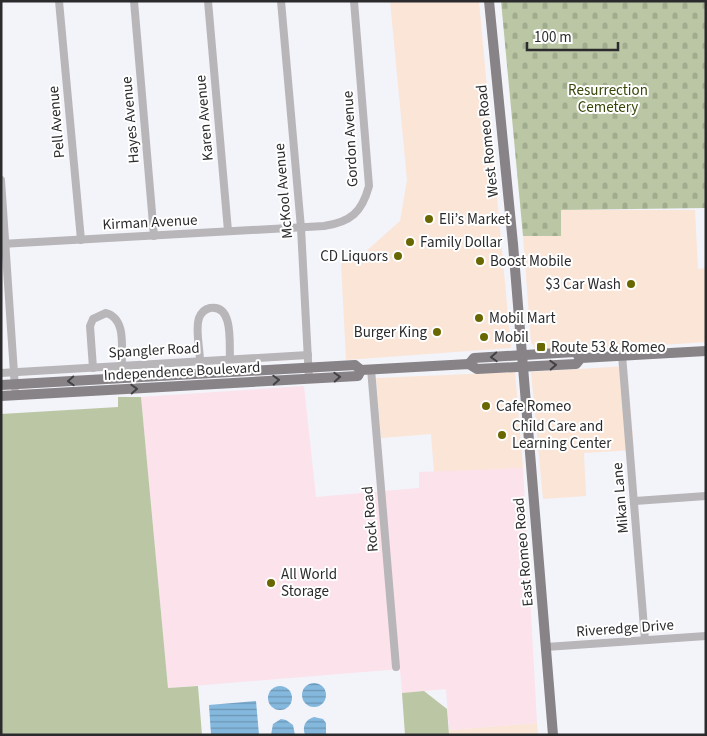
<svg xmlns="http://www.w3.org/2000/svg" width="707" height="736" font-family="'Source Sans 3',sans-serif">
<defs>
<pattern id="cemetery-stones" width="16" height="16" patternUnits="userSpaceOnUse" patternTransform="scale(1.25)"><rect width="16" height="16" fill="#bbc7a4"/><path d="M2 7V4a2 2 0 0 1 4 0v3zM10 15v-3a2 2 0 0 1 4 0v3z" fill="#a1ab8e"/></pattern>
<pattern id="water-rules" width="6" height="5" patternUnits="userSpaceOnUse" patternTransform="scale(1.25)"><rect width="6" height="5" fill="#84b8dd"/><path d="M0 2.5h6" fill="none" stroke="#6c96b4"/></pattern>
</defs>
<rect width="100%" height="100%" fill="#f3f3fa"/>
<g fill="#fbe5d7">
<path d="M 390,1 L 479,1 L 511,348 L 346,360 L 341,262 L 364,253 L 400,221 L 407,180 Z"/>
<path d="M 561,210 L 695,210 L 698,269 L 706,268 L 706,342 L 544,353 L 536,350 L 531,342 L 523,236 L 561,236 Z"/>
<path d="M 627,366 L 634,450 L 584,453 L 586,496 L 543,499 L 531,372 Z"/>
<path d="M 515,372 L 523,468 L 434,473 L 431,434 L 381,438 L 376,378 Z"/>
<path d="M 537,723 L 538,735 L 449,735 L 449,730 Z"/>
</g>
<path fill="#fce2ea" d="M 304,386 L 316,497 L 419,488 L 419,472 L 523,468 L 537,723 L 449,730 L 446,689 L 402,693 L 400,669 L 168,688 L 141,397 Z"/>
<g fill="#bbc7a4">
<path d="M 118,397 L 141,397 L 168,688 L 198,686 L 202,735 L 1,735 L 1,414 L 118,407 Z"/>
<path d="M 424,691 L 447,709 L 449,735 L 405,735 L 402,693 Z"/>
</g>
<path fill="url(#cemetery-stones)" d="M 501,1 L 706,1 L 706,208 L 561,210 L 561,236 L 523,236 Z"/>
<g fill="url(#water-rules)">
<circle cx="314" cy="695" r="12"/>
<circle cx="280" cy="698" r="12"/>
<path d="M 256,701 L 259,735 L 211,735 L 209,705 Z"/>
<path d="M 314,717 L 323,719 L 326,723 L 326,735 L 305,735 C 302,726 305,720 314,717 Z"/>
<path d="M 281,719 L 286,720 L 293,725 L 295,735 L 271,735 L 273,724 Z"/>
</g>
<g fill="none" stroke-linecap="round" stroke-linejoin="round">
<g stroke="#b8b6b9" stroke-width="8">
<path d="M 59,1 L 81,240"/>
<path d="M 134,1 L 154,236"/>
<path d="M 208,1 L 228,231"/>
<path d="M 281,1 L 301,228 L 309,379"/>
<path d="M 1,180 L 15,388"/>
<path d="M 1,244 L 324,226 C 351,222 362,212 369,186 L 354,1"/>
<path d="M 622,355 L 645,640"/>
<path d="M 200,361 C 200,349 195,330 199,318 C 201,313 205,309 210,308 C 234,304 229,344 230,359"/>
<path d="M 93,368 L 90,326 L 93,319 L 106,313 C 127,319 121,348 122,366"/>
<path d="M 371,369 L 396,667"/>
<path d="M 1,373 L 308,355"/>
<path d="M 635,501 L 706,496"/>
<path d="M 546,647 L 706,636"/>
</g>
<g stroke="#878387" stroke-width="10">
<path d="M 489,1 L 513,244 L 553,735"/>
<path d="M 469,364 L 474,358 L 575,352 L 581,358"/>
<path d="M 1,385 L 355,365 L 361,370 L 469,364 L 477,369 L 576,364 L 581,358 L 706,351"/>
<path d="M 1,396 L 358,376 L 361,370"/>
</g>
</g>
<defs><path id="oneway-chevron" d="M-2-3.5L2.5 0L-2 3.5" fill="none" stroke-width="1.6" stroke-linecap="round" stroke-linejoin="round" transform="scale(1.25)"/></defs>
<g stroke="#424144">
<use href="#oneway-chevron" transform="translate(494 357) rotate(177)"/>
<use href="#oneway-chevron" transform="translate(553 365) rotate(-3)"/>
<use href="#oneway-chevron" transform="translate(337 377) rotate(-3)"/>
<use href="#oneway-chevron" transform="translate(276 380) rotate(-3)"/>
<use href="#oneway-chevron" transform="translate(71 381) rotate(177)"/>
<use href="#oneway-chevron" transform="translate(134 389) rotate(-3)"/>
</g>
<g fill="#696700" stroke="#fff" stroke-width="2">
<circle cx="429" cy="219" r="5"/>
<circle cx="410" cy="242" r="5"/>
<circle cx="398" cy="256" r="5"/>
<circle cx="480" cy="261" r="5"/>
<circle cx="631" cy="284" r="5"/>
<circle cx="479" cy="318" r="5"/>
<circle cx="437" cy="332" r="5"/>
<circle cx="484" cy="337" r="5"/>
<rect x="536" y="342" width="10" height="10" rx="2.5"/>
<circle cx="486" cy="406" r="5"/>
<circle cx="502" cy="435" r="5"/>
<circle cx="271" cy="583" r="5"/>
</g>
<g text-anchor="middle" stroke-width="4" stroke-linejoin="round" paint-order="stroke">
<g font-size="15" fill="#384708" stroke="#fff">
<text x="608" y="95">Resurrection<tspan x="608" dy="17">Cemetery</tspan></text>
</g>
<g font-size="15" fill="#2b2b2d" stroke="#fff">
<text transform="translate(204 118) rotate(-95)" y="5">Karen Avenue</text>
<text transform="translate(130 120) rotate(-95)" y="5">Hayes Avenue</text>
<text transform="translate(56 122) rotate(-95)" y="5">Pell Avenue</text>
<text transform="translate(350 139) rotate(-93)" y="5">Gordon Avenue</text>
<text transform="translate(487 141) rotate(-96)" y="5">West Romeo Road</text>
<text transform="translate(283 191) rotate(-95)" y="5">McKool Avenue</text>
<text transform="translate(150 222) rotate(-3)" y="5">Kirman Avenue</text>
<text transform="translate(154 350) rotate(-3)" y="5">Spangler Road</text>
<text transform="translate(182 371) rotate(-3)" y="5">Independence Boulevard</text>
<text transform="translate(620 498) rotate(-95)" y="5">Mikan Lane</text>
<text transform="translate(370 519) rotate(-95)" y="5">Rock Road</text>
<text transform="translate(523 552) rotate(-95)" y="5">East Romeo Road</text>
<text transform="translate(625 628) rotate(-4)" y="5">Riveredge Drive</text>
</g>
<g font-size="15" fill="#2b2b2d" stroke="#fff" text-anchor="start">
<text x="439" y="224">Eli’s Market</text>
<text x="420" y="247">Family Dollar</text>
<text x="388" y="261" text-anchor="end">CD Liquors</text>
<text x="490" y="266">Boost Mobile</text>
<text x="621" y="289" text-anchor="end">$3 Car Wash</text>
<text x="489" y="323">Mobil Mart</text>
<text x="427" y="337" text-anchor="end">Burger King</text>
<text x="494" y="342">Mobil</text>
<text x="551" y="352">Route 53 &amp; Romeo</text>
<text x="496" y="411">Cafe Romeo</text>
<text x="512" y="431">Child Care and<tspan x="512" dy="17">Learning Center</tspan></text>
<text x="281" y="579">All World<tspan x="281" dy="17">Storage</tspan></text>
</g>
</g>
<rect width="707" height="736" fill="none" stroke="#2b2b2d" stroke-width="5"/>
<path d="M527 42v8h91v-8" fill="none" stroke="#2b2b2d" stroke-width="2.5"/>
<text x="534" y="42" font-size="15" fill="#2b2b2d" stroke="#ffffff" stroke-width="4" paint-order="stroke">100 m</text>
</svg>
